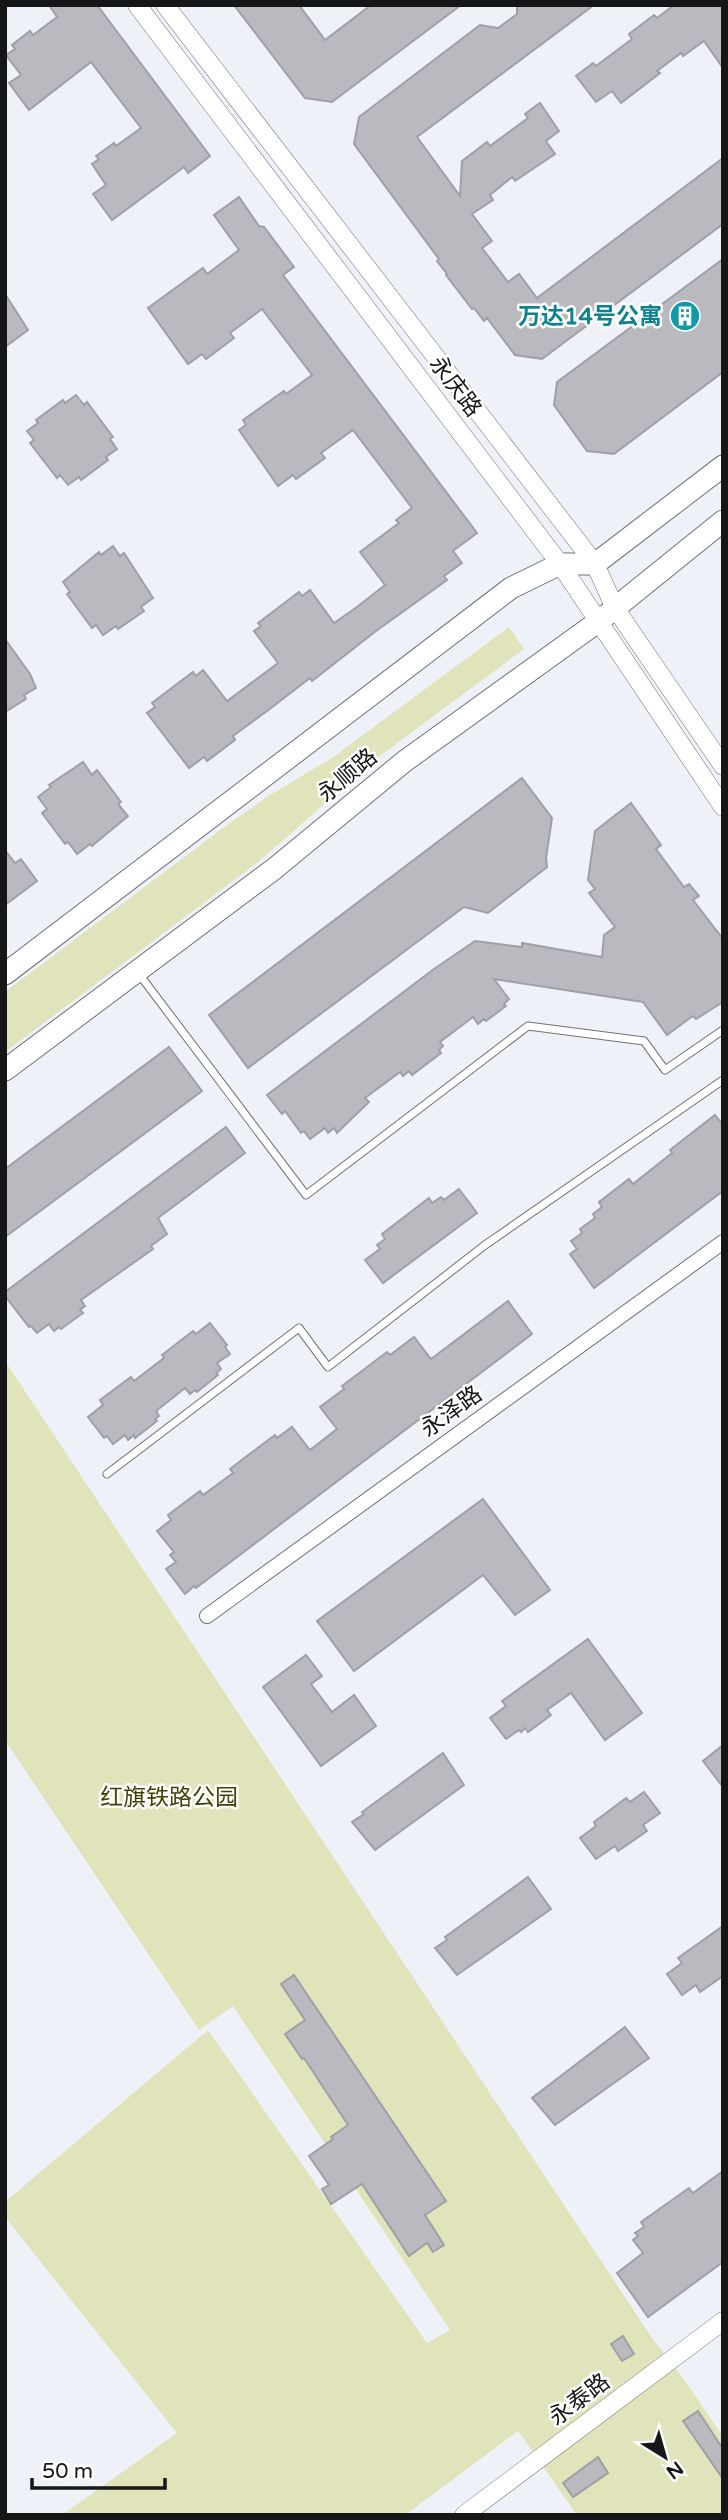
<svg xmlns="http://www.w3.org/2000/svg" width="728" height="2520" font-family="'Varela Round','Noto Sans SC',sans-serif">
<rect width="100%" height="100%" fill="#eef1f7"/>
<g fill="#e1e4ba">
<path d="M 509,627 L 524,649 L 377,758 L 257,863 L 5,1052 L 5,992 L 227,825 L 267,797 L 332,758 Z"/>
<path d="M 5,1361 L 652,2338 L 688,2385 L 723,2437 L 723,2515 L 577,2515 L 518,2431 L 405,2515 L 62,2515 L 177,2433 L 5,2217 L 5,2202 L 208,2030 L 427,2343 L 450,2330 L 233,2006 L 199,2030 L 5,1740 Z"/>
</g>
<g fill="#b9b9bf" stroke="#9fa0a5" stroke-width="2">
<path d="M 49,5 L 97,5 L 210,156 L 188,173 L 184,167 L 112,220 L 93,194 L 106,185 L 92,164 L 99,159 L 96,156 L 114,143 L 116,146 L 141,128 L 91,62 L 29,110 L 9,83 L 21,75 L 6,55 L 15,49 L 12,45 L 30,31 L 33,35 L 57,17 Z"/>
<path d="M 234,5 L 299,5 L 325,40 L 371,5 L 461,5 L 332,102 L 305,98 Z"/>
<path d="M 517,5 L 594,5 L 417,137 L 460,196 L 462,161 L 487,142 L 490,146 L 528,118 L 525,114 L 540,103 L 559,131 L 546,141 L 555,154 L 515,181 L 512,177 L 490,195 L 493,200 L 472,214 L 492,241 L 482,248 L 508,282 L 519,274 L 537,298 L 723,158 L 723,224 L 542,359 L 515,355 L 487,318 L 484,321 L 474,308 L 472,309 L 446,275 L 447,274 L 437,261 L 439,259 L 354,144 L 359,117 L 480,25 L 498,28 L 517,14 Z"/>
<path d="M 674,5 L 723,5 L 723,68 L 704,41 L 683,56 L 681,53 L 657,71 L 660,73 L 621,103 L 612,91 L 596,102 L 576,76 L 593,63 L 596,66 L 632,39 L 629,34 L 654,15 L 657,18 Z"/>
<path d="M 239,197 L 259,226 L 264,227 L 294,267 L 283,275 L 477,533 L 453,551 L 462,563 L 444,576 L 447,580 L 376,631 L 312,681 L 310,678 L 271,708 L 233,736 L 235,740 L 207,761 L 204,757 L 189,768 L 147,713 L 155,707 L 152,703 L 193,672 L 196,676 L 203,670 L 227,701 L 278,663 L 254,631 L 261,626 L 258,623 L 299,592 L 302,596 L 310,590 L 334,623 L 357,607 L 385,585 L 360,552 L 399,523 L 396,520 L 412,508 L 353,430 L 321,453 L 325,458 L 296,479 L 293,475 L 278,486 L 239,430 L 246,425 L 243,420 L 284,391 L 286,394 L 312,375 L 262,309 L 230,333 L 234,338 L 206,359 L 202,354 L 188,364 L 148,308 L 203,268 L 207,274 L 239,250 L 214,215 Z"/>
<path d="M 723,259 L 723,372 L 614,454 L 587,451 L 554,405 L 557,382 Z"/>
<path d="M 5,294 L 28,330 L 5,347 Z"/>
<path d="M 76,395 L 84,405 L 87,402 L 113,437 L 110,439 L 117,449 L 106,457 L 108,460 L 81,480 L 79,477 L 68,485 L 60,475 L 57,478 L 30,443 L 34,440 L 27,431 L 38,423 L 36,420 L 63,400 L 65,403 Z"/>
<path d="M 113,546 L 120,556 L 124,553 L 153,598 L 141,607 L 144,611 L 118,629 L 116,626 L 103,635 L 96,625 L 92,628 L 67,594 L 70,592 L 63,582 L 99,552 L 101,555 Z"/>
<path d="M 5,639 L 30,674 L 36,688 L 24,695 L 26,699 L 5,712 Z"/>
<path d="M 83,762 L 92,775 L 97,770 L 121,802 L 118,804 L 128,816 L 92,846 L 90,844 L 77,854 L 68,842 L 65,844 L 42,813 L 47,809 L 38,797 L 51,787 L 49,785 Z"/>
<path d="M 522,778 L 552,818 L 546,858 L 547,867 L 488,913 L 464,907 L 248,1068 L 209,1015 Z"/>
<path d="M 631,803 L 661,845 L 656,849 L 684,887 L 689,884 L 699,896 L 693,900 L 723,939 L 723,1002 L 696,1019 L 693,1016 L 690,1018 L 667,1035 L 643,1002 L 494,979 L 509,999 L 504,1004 L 506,1006 L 486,1021 L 484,1019 L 478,1024 L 473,1017 L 440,1042 L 443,1046 L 439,1050 L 441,1053 L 412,1075 L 409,1071 L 403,1076 L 400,1072 L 365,1098 L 369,1102 L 337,1133 L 334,1128 L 328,1133 L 325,1128 L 310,1139 L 304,1131 L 301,1133 L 285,1111 L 282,1114 L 267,1095 L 434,969 L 475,941 L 522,947 L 522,943 L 602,957 L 604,935 L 615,927 L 589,893 L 595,889 L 588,880 L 595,831 Z"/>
<path d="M 5,850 L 15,863 L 21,859 L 37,881 L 5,905 Z"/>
<path d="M 169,1047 L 202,1091 L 5,1237 L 5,1169 Z"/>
<path d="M 715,1115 L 723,1125 L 723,1191 L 594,1288 L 570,1254 L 577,1249 L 571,1241 L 582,1233 L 580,1229 L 595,1218 L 593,1214 L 602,1207 L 599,1202 L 629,1179 L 633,1184 L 672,1153 L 670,1150 Z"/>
<path d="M 226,1127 L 245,1153 L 158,1218 L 167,1234 L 151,1246 L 153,1249 L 81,1300 L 85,1306 L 80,1310 L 83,1313 L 61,1329 L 59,1327 L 54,1331 L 49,1324 L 37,1333 L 31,1326 L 29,1327 L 5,1296 L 5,1292 Z"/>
<path d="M 459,1189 L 477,1213 L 383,1283 L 365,1260 L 380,1249 L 377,1245 L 385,1239 L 382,1234 L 429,1198 L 432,1203 L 441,1197 L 444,1200 Z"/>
<path d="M 508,1301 L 532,1334 L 196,1588 L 194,1586 L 185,1594 L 166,1569 L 176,1562 L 170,1555 L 174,1552 L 157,1531 L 171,1520 L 168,1515 L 200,1491 L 203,1495 L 233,1473 L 230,1469 L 275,1435 L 277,1438 L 292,1427 L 310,1450 L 337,1429 L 320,1407 L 344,1389 L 342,1386 L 387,1352 L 390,1355 L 414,1337 L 431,1359 Z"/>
<path d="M 210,1323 L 227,1345 L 225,1347 L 230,1354 L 217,1363 L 221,1369 L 216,1373 L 218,1375 L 197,1392 L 195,1390 L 190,1394 L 185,1388 L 156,1411 L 159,1416 L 155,1419 L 157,1421 L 135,1438 L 134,1435 L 128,1440 L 125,1435 L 113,1444 L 107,1436 L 104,1438 L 88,1417 L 103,1405 L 100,1400 L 131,1377 L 134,1381 L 164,1358 L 162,1355 L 193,1331 L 196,1334 Z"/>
<path d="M 483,1499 L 550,1590 L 515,1615 L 483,1575 L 354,1671 L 317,1621 Z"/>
<path d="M 588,1639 L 642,1713 L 605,1740 L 571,1693 L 547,1710 L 551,1715 L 528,1732 L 525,1728 L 521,1732 L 519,1730 L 506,1739 L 490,1718 L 506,1706 L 502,1701 Z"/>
<path d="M 306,1655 L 322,1676 L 311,1684 L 332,1712 L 354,1695 L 376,1726 L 321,1766 L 263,1687 Z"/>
<path d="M 723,1745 L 723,1787 L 703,1761 Z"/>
<path d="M 443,1753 L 464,1785 L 375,1850 L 352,1822 L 364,1814 L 362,1812 Z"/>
<path d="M 644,1792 L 660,1813 L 643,1825 L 647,1831 L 618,1851 L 615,1846 L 596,1859 L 580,1838 L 596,1826 L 594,1822 L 626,1798 L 630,1802 Z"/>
<path d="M 528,1877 L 551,1909 L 457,1975 L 435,1948 L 447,1940 L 445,1937 Z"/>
<path d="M 723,1926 L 723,1976 L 700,1992 L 696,1985 L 682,1995 L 667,1974 L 682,1963 L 678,1958 Z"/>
<path d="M 294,1975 L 446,2201 L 425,2215 L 444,2245 L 433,2252 L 427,2243 L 409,2256 L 362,2184 L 331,2204 L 322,2189 L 329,2185 L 309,2156 L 333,2139 L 331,2137 L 348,2125 L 304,2058 L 302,2059 L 285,2034 L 305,2020 L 281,1984 Z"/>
<path d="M 625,2027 L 649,2058 L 555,2125 L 532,2098 Z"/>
<path d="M 723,2171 L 723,2262 L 648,2317 L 617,2273 L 643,2253 L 633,2240 L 638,2236 L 635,2233 L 644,2227 L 641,2222 L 689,2188 L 693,2193 Z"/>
<path d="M 623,2336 L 634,2354 L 622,2361 L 611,2344 Z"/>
<path d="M 698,2411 L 723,2449 L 723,2479 L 683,2421 Z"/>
<path d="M 598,2457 L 608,2473 L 573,2497 L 563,2483 Z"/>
</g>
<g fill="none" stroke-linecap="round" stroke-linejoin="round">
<g stroke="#6f7277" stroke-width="9">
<g id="service">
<path d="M 139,974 L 306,1195 L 528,1026 L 644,1041 L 665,1070 L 723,1030"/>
<path d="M 107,1474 L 299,1328 L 328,1367 L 485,1245 L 723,1080"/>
</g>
</g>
<g stroke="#6f7277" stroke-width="16">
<path id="minor" d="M 207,1616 L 723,1242"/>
</g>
<g stroke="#6f7277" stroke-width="19">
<g id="tertiary">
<path d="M 137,5 L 560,564 L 723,807"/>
<path d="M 165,5 L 595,564 L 615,608 L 723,766"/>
<path d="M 464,2515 L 723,2321"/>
</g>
</g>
<g stroke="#6f7277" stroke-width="23">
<g id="secondary">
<path d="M 5,974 L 511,588 L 560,564 L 595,564 L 723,466"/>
<path d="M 5,1070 L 274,869 L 405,761 L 599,621 L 723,521"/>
</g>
</g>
<use href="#service" stroke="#fff" stroke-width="7"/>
<use href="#minor" stroke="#fff" stroke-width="14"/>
<use href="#tertiary" stroke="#fff" stroke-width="18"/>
<use href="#secondary" stroke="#fff" stroke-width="21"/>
</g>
<defs>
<g id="building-disc" transform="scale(1.575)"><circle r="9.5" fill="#0f9aa8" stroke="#fff"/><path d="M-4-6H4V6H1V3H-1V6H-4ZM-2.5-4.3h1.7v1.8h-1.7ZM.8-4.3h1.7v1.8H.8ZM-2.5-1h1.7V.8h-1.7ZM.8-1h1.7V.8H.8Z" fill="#fff"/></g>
</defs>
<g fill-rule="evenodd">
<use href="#building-disc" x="685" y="316"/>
</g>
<g text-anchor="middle" stroke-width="5" stroke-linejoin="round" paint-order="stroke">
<g font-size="23" font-weight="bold" fill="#0d838f" stroke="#fff" text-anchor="end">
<text x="662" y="324">万达14号公寓</text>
</g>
<g font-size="23" fill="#151618" stroke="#fff">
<text transform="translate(456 386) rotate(53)" y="8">永庆路</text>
<text transform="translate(347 775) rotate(-40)" y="8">永顺路</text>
<text transform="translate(451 1411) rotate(-36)" y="8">永泽路</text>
<text transform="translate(579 2399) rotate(-37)" y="8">永泰路</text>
</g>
<g font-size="23" fill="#404103" stroke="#fff">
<text x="169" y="1805">红旗铁路公园</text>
</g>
</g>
<rect width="728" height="2520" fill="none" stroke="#151618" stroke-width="14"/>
<g transform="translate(665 2457) rotate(143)" stroke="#ffffff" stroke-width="5" paint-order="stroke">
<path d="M0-5L12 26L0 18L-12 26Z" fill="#151618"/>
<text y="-10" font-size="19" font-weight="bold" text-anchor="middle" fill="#151618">N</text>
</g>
<path d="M32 2478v10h133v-10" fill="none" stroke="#151618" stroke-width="3.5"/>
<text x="42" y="2478" font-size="21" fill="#151618" stroke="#ffffff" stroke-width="5" paint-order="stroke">50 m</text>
</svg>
